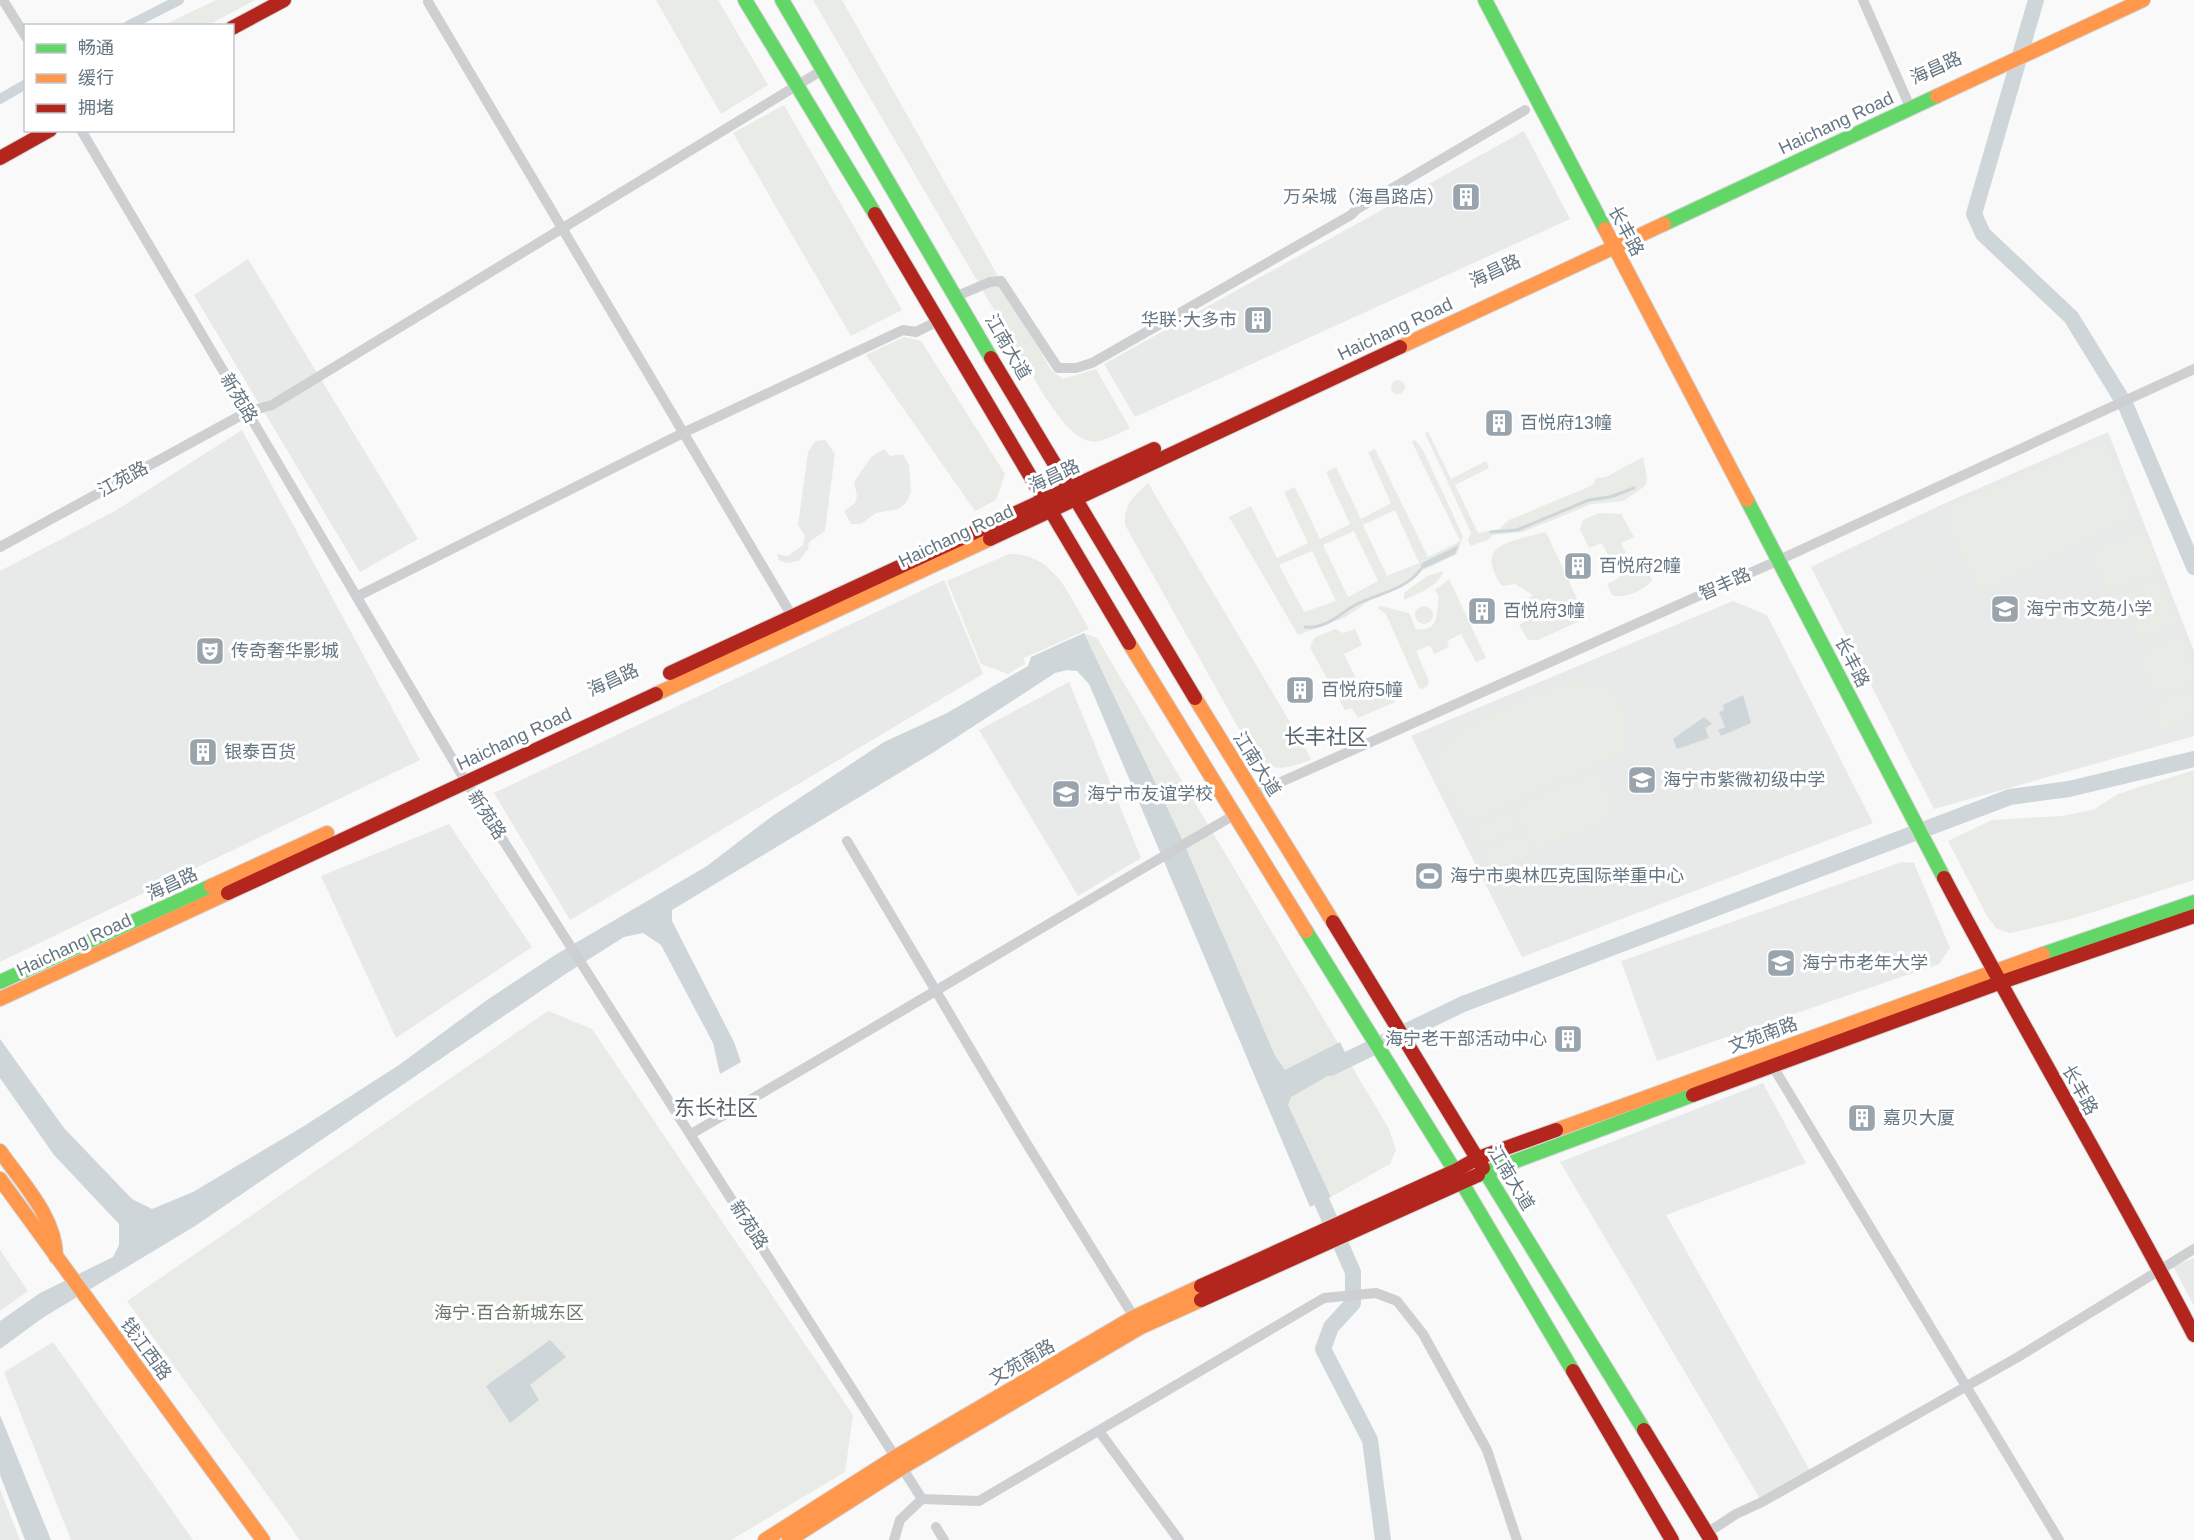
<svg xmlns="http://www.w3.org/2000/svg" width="2194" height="1540" font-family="Arial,'Noto Sans SC',sans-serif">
<rect width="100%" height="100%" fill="#f9f9f9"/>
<g fill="#e8e9e9">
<path d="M 1524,131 L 1570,219 L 1135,417 L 1104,364 Z"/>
<path d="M 248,259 L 418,539 L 360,572 L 194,295 Z"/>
<path d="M 242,430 L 420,760 L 0,962 L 0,571 L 115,511 Z"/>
<path d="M 2108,432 L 2194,651 L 2194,736 L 1934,809 L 1811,567 L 1943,504 Z"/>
<path d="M 825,440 L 835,454 L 825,531 L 809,542 L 808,549 L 799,561 L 786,563 L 779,560 L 777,554 L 788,556 L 803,545 L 805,536 L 798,525 L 808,452 L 815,441 Z"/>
<path d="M 884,449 L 890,456 L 903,454 L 909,465 L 911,492 L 906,503 L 898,509 L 876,513 L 861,524 L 851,524 L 844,511 L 855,503 L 857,496 L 854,482 L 871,457 Z"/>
<path d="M 944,580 L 983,674 L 570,920 L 494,793 Z"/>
<path d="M 1733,601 L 1767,615 L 1873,823 L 1522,957 L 1411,736 Z"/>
<path d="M 1069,682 L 1141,858 L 1078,896 L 979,730 Z"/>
<path d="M 449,824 L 532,947 L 396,1038 L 321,876 Z"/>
<path d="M 1902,862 L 1914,863 L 1950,948 L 1939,964 L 1657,1061 L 1621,961 Z"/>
<path d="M 1763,1083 L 1806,1163 L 1666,1215 L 1812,1474 L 1762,1502 L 1560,1162 Z"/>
<path d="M 0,1250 L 28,1291 L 0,1311 Z"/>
<path d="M 2194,1258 L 2194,1306 L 2173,1266 Z"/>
<path d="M 53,1342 L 193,1540 L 71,1540 L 4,1372 Z"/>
<path d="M 0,1489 L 20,1540 L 0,1540 Z"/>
</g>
<g fill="#e8ebe6" fill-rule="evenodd">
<path d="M 216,0 L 255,0 L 208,25 L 164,25 Z"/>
<path d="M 656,0 L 718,0 L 768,85 L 721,114 Z"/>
<path d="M 813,0 L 842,0 L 1051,370 L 1063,379 L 1096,369 L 1130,428 C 1121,432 1112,437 1103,440 C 1077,449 1058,414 1045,397 Z"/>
<path d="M 784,105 L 902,310 L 851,336 L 733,133 Z"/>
<path d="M 904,337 L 921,341 L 1005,474 L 996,500 L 975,511 L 866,355 Z"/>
<circle cx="1398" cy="387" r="7"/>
<path d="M 1428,432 L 1451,479 L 1486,461 L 1489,468 L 1455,485 L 1478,533 L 1499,529 L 1509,520 L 1593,485 L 1596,478 L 1606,477 L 1643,457 L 1647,478 L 1645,486 L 1623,501 L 1592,504 L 1523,532 L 1493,535 L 1488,540 L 1470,546 L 1468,539 L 1471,533 L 1425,433 Z"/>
<path d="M 2104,439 L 2136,516 L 1980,594 L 1946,520 L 1953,505 Z"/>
<path d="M 1415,440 L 1423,450 L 1463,536 L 1457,554 L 1422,571 L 1406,584 L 1372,599 L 1344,618 L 1298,635 L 1229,517 L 1251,506 L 1277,558 L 1308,543 L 1284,492 L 1295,487 L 1320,539 L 1350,524 L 1326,472 L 1336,467 L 1361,519 L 1391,503 L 1368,452 L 1375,449 L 1428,557 L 1460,541 L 1412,442 ZM 1395,510 L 1419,563 L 1387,576 L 1363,525 ZM 1354,531 L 1378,581 L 1348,597 L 1323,545 ZM 1312,551 L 1336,601 L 1304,612 L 1279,565 Z"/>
<path d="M 1148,483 L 1306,749 L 1311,760 C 1278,771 1272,773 1249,747 L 1125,525 C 1124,505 1133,496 1148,483 Z"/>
<path d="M 1599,513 L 1621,514 L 1634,537 L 1621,543 L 1634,569 L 1647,564 L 1652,581 C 1643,590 1624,600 1612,595 L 1607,584 L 1619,578 L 1602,543 L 1589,548 L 1580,529 L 1583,520 Z"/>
<path d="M 2144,528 L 2160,570 L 2108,593 L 2090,553 Z"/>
<path d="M 1546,532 L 1586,618 L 1538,640 L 1528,640 L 1519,625 L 1532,618 L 1525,601 L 1533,595 L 1515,584 L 1502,586 C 1472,543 1513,541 1546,532 Z"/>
<path d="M 1926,549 L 1946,591 L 1941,593 L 1921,552 Z"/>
<path d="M 1009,554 C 1054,553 1069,595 1089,629 L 1024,658 L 1025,664 L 1008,674 L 981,664 L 947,581 Z"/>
<path d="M 1443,571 C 1439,587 1416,594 1404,600 L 1404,593 L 1427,576 Z"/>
<path d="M 2157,578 L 2177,623 L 2141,641 L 2121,596 Z"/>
<path d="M 1449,579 L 1486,658 L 1476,662 L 1461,634 L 1447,641 L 1449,647 L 1434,654 L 1430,645 L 1416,651 L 1429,681 L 1428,685 L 1422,689 L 1419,688 L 1386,614 L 1378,608 L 1380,606 L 1409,613 L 1416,629 C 1440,632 1436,614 1439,597 L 1435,590 Z"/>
<circle cx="1424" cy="615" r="9"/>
<path d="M 1335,629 L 1343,633 L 1355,629 L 1362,645 L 1344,654 L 1361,689 L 1384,680 L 1395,702 L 1358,718 L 1352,708 L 1345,710 L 1310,648 L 1314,638 Z"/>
<path d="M 1084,633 L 1097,638 L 1389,1129 L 1396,1150 L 1390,1164 L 1331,1197 L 1288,1106 L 1218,921 L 1183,841 Z"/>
<path d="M 2180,634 L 2194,666 L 2194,681 L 2157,698 L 2138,657 Z"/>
<path d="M 1573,681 C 1618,683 1632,707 1625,751 L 1467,824 L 1440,779 L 1437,769 L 1440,750 L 1459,729 L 1553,687 Z"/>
<path d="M 2194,686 L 2194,715 L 2162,730 L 2151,706 Z"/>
<path d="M 1597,770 L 1616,815 L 1535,852 L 1514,807 Z"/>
<path d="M 2194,770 L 2194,880 L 2071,919 L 2010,933 L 1997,929 L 1987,916 L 1948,841 L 1992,820 L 2062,816 L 2093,810 L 2118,794 Z"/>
<path d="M 1511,808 L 1521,828 L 1483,847 L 1473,827 Z"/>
<path d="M 1524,833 L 1534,853 L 1496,872 L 1486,852 Z"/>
<path d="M 548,1011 L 592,1029 L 853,1415 L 845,1472 L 731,1540 L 300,1540 L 127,1301 Z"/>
</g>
<g fill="#ced6d9">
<path d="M 1459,545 L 1455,554 L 1420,570 L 1422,563 Z"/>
<path d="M 1084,633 L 1183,841 L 1275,1056 L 1285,1070 L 1340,1042 L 1350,1063 L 1291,1097 L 1288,1105 L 1331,1197 L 1310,1207 L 1089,684 L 1077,671 L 1067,670 L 1055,673 L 934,752 L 672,910 L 672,921 L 734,1042 L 741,1062 L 720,1074 L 713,1043 L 661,945 L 643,933 L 624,937 L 567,973 L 195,1226 L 44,1317 L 0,1349 L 0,1321 L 40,1293 L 113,1257 L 119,1245 L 119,1224 L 54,1155 L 0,1078 L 0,1039 L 64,1128 L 132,1199 L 152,1209 L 193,1192 L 304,1126 L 399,1065 L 487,1000 L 555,955 L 707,866 L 771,817 L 884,742 L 947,713 L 1028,666 L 1031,657 Z"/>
<path d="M 1743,695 L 1751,723 L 1721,736 L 1718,730 L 1725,727 L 1719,712 L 1724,710 L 1723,705 Z"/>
<path d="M 1704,717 L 1712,724 L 1705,728 L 1709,738 L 1677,749 L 1673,739 Z"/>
<path d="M 550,1340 L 566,1357 L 530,1385 L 539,1400 L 510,1423 L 486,1386 Z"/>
<path d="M 0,1415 L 51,1540 L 25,1540 L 0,1475 Z"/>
</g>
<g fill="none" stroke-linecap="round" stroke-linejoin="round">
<g stroke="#ced6d9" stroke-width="3">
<path d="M 1491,532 L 1517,530 L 1589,500 L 1610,497 L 1634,488"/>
<path d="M 1305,627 C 1325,630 1339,614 1355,605 C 1376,594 1406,590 1420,570"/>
</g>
<g stroke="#ced6d9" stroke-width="10">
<path d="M 128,26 L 179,0"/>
<path d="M 0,99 L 26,84"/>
</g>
<g stroke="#ced6d9" stroke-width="16">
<path d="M 2036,0 L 1974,214 L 1983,234 L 2071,317 L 2126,406 L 2194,567"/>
<path d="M 1330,1068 L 1463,1004 L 2010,797 L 2069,789 L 2194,759"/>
<path d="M 1313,1182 L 1353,1272 L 1353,1303 L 1331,1327 L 1323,1349 L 1370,1440 L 1383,1540"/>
</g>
<g stroke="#d5d6d7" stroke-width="16">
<g id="fast">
<path d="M 745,0 L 875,214"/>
<path d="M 782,0 L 991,358"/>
<path d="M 1485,0 L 1605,229"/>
<path d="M 1664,224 L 1937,96"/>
<path d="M 1747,500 L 1944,878"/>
<path d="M 1306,931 L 1455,1171 L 1573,1371"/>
<path d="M 2043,954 L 2194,902"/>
<path d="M 0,982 L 211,886"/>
<path d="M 1483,1168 L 1644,1430"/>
<path d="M 1478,1175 L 1693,1095"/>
</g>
</g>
<g stroke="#d5d6d7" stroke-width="16">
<g id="slow">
<path d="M 1937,96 L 2143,0"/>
<path d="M 1605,229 L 1747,500"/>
<path d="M 1400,347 L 1664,224"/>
<path d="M 1129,643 L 1306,931"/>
<path d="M 656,694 L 990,539"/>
<path d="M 1195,698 L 1333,922"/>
<path d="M 211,886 L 327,833"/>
<path d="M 0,999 L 228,893"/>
<path d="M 1556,1130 L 2043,954"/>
<path d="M 0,1151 C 22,1183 56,1217 56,1257"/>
<path d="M 0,1179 L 263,1540"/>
<path d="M 765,1540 L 897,1456 L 1134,1317 L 1201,1286"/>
<path d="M 789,1540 L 903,1467 L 1141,1327 L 1201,1300"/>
</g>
</g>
<g stroke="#d5d6d7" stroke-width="16">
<g id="jam">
<path d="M 232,28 L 284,0"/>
<path d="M 0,158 L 50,130"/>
<path d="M 875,214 L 1129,643"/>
<path d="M 991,358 L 1195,698"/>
<path d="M 990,539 L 1400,347"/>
<path d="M 670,673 L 1154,449"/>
<path d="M 1944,878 C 2025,1032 2114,1181 2194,1335"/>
<path d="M 228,893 L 656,694"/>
<path d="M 1333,922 L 1483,1168"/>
<path d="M 1693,1095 L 1999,983 L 2194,916"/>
<path d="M 1201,1286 L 1455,1171 L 1478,1158 L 1556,1130"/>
<path d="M 1201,1300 L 1478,1175"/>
<path d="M 1573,1371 L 1672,1540"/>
<path d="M 1644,1430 L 1711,1540"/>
</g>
</g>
<g stroke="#cecfd0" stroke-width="10">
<path d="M 3,0 L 26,37"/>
<path d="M 1863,0 L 1907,100"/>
<path d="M 428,2 L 795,621"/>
<path d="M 81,130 L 466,782 L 922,1499 L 979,1501 L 1324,1298 L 1376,1293 L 1397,1301 L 1423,1334 L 1487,1450 L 1517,1540"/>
<path d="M 957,296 L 990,282 L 1001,281 L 1058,368 L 1076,368 L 1092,363 L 1351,215 L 1357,209 L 1525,110"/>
<path d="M 0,547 L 247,412 L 272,405 L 824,69"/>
<path d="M 358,596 L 685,432 L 903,330 L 916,332 L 940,320"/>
<path d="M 1254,794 L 1779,560 L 2194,369"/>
<path d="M 847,841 L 1022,1136 L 1134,1317"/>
<path d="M 1769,1060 L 2059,1540"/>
<path d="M 691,1134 C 874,1029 1053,920 1236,814"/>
<path d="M 1099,1431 L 1179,1540"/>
<path d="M 936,1527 L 944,1540"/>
<path d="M 1707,1533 L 1736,1514 L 1762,1502 L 2018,1357 L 2194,1249"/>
<path d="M 894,1540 L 900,1520 L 922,1499"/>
</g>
<use href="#fast" stroke="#63d668" stroke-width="14"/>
<use href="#slow" stroke="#ff974d" stroke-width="14"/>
<use href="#jam" stroke="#b3261e" stroke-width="14"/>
</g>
<defs>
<g id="building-square" transform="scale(1.5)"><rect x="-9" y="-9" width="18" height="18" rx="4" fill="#99a4ac" stroke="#fff"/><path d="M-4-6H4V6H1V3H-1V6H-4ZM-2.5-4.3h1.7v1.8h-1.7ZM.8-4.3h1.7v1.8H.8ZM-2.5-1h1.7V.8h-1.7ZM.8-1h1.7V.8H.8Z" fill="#fff"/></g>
<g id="school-square" transform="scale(1.5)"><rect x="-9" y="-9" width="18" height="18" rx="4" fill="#99a4ac" stroke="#fff"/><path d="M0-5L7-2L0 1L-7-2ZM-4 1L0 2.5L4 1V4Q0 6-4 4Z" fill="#fff"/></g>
<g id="theatre-square" transform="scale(1.5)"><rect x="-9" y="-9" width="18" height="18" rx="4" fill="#99a4ac" stroke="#fff"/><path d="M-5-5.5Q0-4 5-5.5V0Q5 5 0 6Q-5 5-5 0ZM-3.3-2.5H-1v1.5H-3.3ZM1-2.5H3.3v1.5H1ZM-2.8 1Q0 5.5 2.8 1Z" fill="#fff"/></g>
<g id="stadium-square" transform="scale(1.5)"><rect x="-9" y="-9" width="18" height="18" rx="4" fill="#99a4ac" stroke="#fff"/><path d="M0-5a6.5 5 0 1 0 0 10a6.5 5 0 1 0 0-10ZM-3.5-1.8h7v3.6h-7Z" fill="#fff"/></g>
</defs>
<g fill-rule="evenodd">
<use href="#building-square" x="1466" y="197"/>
<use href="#building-square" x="1258" y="320"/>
<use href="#building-square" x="1499" y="423"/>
<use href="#building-square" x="1578" y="566"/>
<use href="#school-square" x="2005" y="609"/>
<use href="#building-square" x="1482" y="611"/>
<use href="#theatre-square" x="210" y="651"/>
<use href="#building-square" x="1300" y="690"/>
<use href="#building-square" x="203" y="752"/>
<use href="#school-square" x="1642" y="780"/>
<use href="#school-square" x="1066" y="794"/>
<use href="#stadium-square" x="1429" y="876"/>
<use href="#school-square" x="1781" y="963"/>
<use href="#building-square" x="1568" y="1039"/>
<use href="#building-square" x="1862" y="1118"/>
</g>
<g text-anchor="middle" stroke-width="6" stroke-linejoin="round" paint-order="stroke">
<g font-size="18" fill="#657683" stroke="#fff">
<text transform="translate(1936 68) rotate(-24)" y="6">海昌路</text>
<text transform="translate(1836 123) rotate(-25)" y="6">Haichang Road</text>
<text transform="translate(1626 231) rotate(62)" y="6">长丰路</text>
<text transform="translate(1495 271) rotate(-25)" y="6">海昌路</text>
<text transform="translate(1395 329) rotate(-25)" y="6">Haichang Road</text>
<text transform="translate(1008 347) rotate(60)" y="6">江南大道</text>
<text transform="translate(239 398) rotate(59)" y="6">新苑路</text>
<text transform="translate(1054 476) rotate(-25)" y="6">海昌路</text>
<text transform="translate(123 479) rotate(-29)" y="6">江苑路</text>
<text transform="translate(956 536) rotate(-25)" y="6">Haichang Road</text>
<text transform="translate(1725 584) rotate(-24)" y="6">智丰路</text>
<text transform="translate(1852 662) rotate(63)" y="6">长丰路</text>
<text transform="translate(613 680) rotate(-25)" y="6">海昌路</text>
<text transform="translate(514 739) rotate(-25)" y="6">Haichang Road</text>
<text transform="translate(1257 764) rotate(58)" y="6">江南大道</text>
<text transform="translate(487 815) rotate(57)" y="6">新苑路</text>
<text transform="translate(172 884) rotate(-25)" y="6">海昌路</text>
<text transform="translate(74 945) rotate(-25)" y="6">Haichang Road</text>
<text transform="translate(1763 1035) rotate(-20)" y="6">文苑南路</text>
<text transform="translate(2080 1090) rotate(61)" y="6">长丰路</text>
<text transform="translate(1511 1178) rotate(59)" y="6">江南大道</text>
<text transform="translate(749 1225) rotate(57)" y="6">新苑路</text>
<text transform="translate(146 1349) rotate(54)" y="6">钱江西路</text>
<text transform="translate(1022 1362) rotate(-30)" y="6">文苑南路</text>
</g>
<g font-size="18" fill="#657683" stroke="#fff" text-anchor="start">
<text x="1445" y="203" text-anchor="end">万朵城（海昌路店）</text>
<text x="1237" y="326" text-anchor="end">华联·大多市</text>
<text x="1520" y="429">百悦府13幢</text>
<text x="1599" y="572">百悦府2幢</text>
<text x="2026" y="615">海宁市文苑小学</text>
<text x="1503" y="617">百悦府3幢</text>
<text x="231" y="657">传奇奢华影城</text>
<text x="1321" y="696">百悦府5幢</text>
<text x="224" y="758">银泰百货</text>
<text x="1663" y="786">海宁市紫微初级中学</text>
<text x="1087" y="800">海宁市友谊学校</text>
<text x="1450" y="882">海宁市奥林匹克国际举重中心</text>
<text x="1802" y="969">海宁市老年大学</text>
<text x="1547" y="1045" text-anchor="end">海宁老干部活动中心</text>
<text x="1883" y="1124">嘉贝大厦</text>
</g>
<g font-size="18" fill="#687a64" stroke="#fff">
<text x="509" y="1319">海宁·百合新城东区</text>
</g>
<g font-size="21" fill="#57646e" stroke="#fff">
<text x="1326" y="744">长丰社区</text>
<text x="716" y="1115">东长社区</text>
</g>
</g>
<rect x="24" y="24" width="210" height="108" fill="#ffffff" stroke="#c1c8cd" stroke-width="1.5"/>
<rect x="36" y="44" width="30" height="9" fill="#63d668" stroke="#c1c8cd" stroke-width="1.5"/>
<text x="78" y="54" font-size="18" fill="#657683">畅通</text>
<rect x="36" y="74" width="30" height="9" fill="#ff974d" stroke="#c1c8cd" stroke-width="1.5"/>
<text x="78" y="84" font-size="18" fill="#657683">缓行</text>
<rect x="36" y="104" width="30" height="9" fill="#b3261e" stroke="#c1c8cd" stroke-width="1.5"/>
<text x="78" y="114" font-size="18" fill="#657683">拥堵</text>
</svg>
